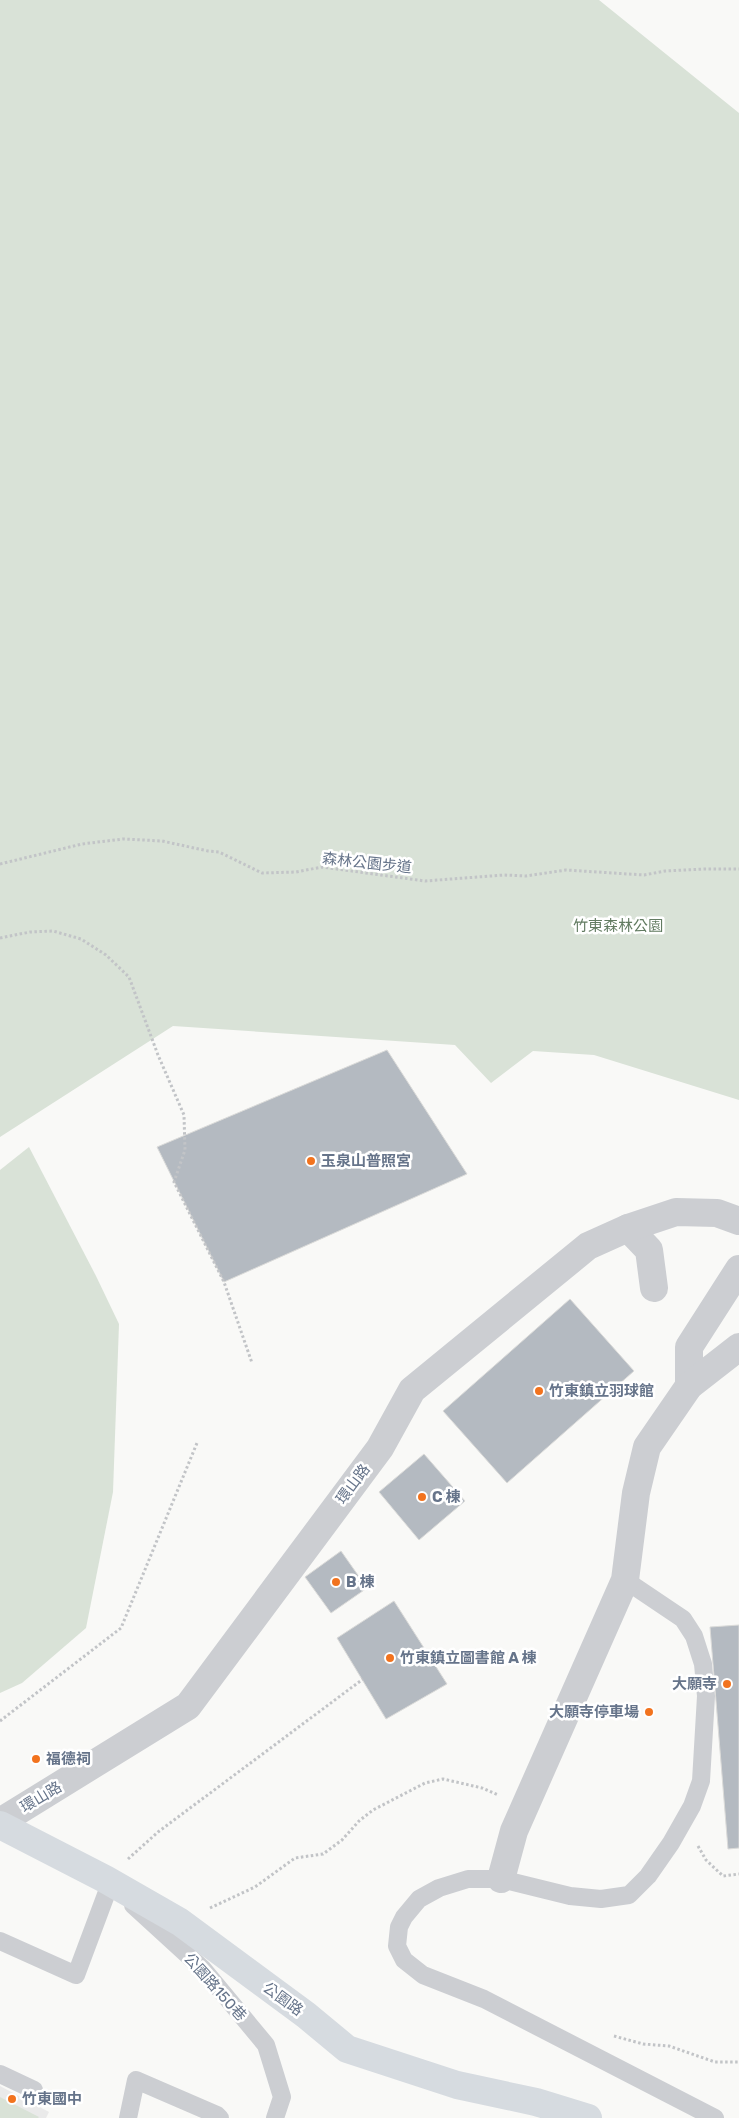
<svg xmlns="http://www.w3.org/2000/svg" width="739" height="2118" font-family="Rubik,'Noto Sans TC',sans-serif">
<rect width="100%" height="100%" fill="#f9f9f7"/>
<path fill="#eaeaea" d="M 0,2086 L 49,2112 L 46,2118 L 0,2118 Z"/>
<g fill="#d9e2d7">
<path d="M 0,0 L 599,0 L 739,113 L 739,1100 L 594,1055 L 533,1051 L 491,1083 L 455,1045 L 173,1026 L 0,1137 Z"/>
<path d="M 29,1147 L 96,1276 L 119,1324 L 113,1492 L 86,1628 L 22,1683 L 0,1693 L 0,1170 Z"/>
<path d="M 0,2097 L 39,2117 L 38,2118 L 0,2118 Z"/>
</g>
<g fill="#b4bac1" stroke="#dbdbd9">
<path d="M 387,1050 L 467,1174 L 224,1282 L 157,1147 Z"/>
<path d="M 570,1299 L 634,1371 L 507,1483 L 443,1411 Z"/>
<path d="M 424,1454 L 465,1501 L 419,1540 L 379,1492 Z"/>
<path d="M 341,1551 L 367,1588 L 331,1613 L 305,1577 Z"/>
<path d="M 394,1601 L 447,1684 L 386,1719 L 337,1638 Z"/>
<path d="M 739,1625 L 739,1848 L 728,1849 L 710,1627 Z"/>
</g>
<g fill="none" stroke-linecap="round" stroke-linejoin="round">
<g stroke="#c2c4c7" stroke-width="3" stroke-dasharray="2.5 2.5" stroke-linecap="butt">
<path d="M 0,864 L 82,844 L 123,839 L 162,841 L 208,851 L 219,852 L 262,873 L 296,872 L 322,867 L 425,881 L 504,875 L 526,876 L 566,870 L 644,875 L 665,871 L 704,869 L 739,869"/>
<path d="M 0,938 L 30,932 L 53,931 L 81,939 L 106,955 L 129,977 L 158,1055 L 184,1115 L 185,1150 L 174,1182 L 224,1282 L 252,1363"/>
<path d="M 0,1721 L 121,1628 L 197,1443"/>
<path d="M 698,1846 L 706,1860 L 723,1876 L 739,1874"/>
<path d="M 128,1859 L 158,1832 L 363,1679"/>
<path d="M 210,1908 L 255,1887 L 295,1858 L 323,1854 L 342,1840 L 359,1821 L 373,1810 L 425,1783 L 443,1779 L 482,1788 L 498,1795"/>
<path d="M 614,2036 L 643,2044 L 669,2046 L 715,2062 L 739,2062"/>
</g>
<g stroke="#ccced2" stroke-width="18">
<path d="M 625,1580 L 683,1619 L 694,1636 L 703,1664 L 706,1696 L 701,1781 L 692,1806 L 671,1843 L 648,1876 L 629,1895 L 601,1899 L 570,1896 L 501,1879 L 468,1879 L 439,1888 L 419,1899 L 404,1917 L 399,1927 L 397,1946 L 404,1960 L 423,1975 L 484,1999 L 715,2118"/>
<path d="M 133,1905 L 203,1969 L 266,2045 L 282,2097 L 275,2118"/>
<path d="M 0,1941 L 76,1975 L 110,1884"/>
<path d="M 0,2074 L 34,2090"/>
<path d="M 128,2118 L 136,2080 L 217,2115 L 220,2118"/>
</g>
<g stroke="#ccced2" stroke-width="28">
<path d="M 628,1228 L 649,1250 L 654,1288"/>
<path d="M 689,1386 L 689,1347 L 739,1269"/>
<path d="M 0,1822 L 188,1706 L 380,1448 L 412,1390 L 588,1246 L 628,1228 L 676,1212 L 717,1213 L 739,1221"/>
<path d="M 501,1879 L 514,1831 L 625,1580 L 636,1493 L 647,1447 L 689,1386 L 739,1347"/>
</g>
<path stroke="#d6dbe0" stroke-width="28" d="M 0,1825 L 105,1879 L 180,1922 L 306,2015 L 347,2049 L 457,2085 L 536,2102 L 588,2118"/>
</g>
<g fill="#f2731e" stroke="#fff" stroke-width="2">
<circle cx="311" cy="1161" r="5"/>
<circle cx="539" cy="1391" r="5"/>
<circle cx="422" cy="1497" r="5"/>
<circle cx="336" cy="1582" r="5"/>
<circle cx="390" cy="1658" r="5"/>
<circle cx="727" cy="1684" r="5"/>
<circle cx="649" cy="1712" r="5"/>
<circle cx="36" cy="1759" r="5"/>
<circle cx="12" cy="2099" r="5"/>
</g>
<g text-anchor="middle" stroke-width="5" stroke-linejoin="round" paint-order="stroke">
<g font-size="15" fill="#66748a" stroke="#fff">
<text transform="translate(367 863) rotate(6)" y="5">森林公園步道</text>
<text transform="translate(353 1484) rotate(-53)" y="5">環山路</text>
<text transform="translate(41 1797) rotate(-31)" y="5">環山路</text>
<text transform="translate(215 1987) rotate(48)" y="5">公園路150巷</text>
<text transform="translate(283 1999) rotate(36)" y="5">公園路</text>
</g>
<g font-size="15" fill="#627b61" stroke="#fff">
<text x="618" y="931">竹東森林公園</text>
</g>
<g font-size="15" font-weight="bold" fill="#66748a" stroke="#fff" text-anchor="start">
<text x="321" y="1166">玉泉山普照宮</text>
<text x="549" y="1396">竹東鎮立羽球館</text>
<text x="432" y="1502">C 棟</text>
<text x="346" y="1587">B 棟</text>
<text x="400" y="1663">竹東鎮立圖書館 A 棟</text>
<text x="717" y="1689" text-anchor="end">大願寺</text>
<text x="639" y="1717" text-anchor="end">大願寺停車場</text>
<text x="46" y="1764">福德祠</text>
<text x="22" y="2104">竹東國中</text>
</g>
</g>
</svg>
